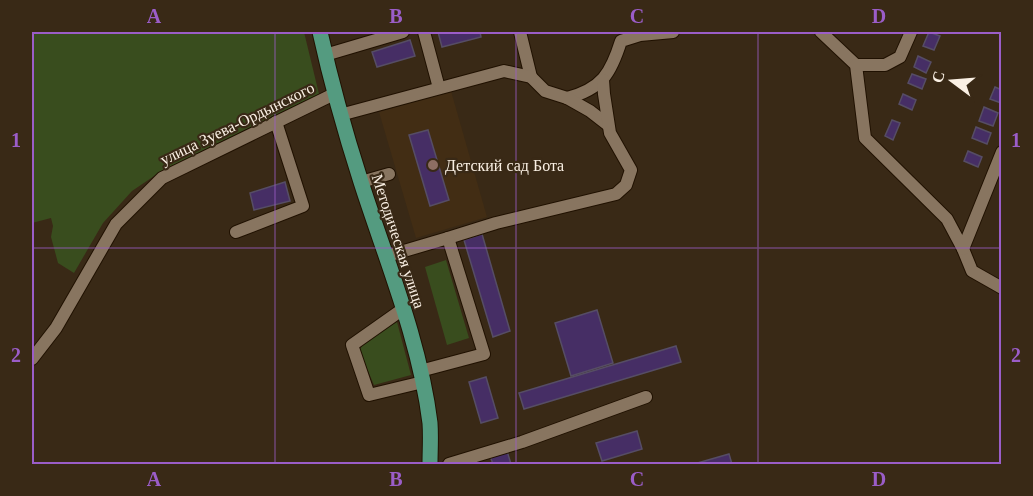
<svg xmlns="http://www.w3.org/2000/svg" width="1033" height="496" font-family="'Times New Roman',serif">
<rect width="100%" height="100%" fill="#392916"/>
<path fill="#422d14" d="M 451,91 L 487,217 L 416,238 L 379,112 Z"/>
<g fill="#394d1e">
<path d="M 32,32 L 304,32 L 319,94 L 163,170 L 132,191 L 103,223 L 74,273 L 58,263 L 51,237 L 53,226 L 51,218 L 32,223 Z"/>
<path d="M 446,260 L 469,338 L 447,345 L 425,267 Z"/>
<path d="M 397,322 L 411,375 L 374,385 L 359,350 L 369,338 Z"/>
</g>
<g fill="#462e65" stroke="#564d65" stroke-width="1.5">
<path d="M 438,32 L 480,32 L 481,37 L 442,47 Z"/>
<path d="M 929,32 L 940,36 L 934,50 L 923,46 Z"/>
<path d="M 410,40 L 415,56 L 377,67 L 372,52 Z"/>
<path d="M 918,56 L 931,62 L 926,73 L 914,67 Z"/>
<path d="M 912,74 L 926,79 L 922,89 L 908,83 Z"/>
<path d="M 995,87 L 1002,90 L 1001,103 L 990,99 Z"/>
<path d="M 903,94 L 916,100 L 912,110 L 899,104 Z"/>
<path d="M 984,107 L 998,113 L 993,126 L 979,121 Z"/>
<path d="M 892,120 L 900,123 L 893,140 L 885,136 Z"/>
<path d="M 976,127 L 991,133 L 987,144 L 972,138 Z"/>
<path d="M 428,130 L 449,200 L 430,206 L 409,135 Z"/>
<path d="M 968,151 L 982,157 L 978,167 L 964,161 Z"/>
<path d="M 285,182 L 290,201 L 254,210 L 250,193 Z"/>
<path d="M 482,234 L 510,331 L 493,337 L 464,240 Z"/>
<path d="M 597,310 L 613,363 L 571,376 L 555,323 Z"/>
<path d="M 676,346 L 681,362 L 524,409 L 519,393 Z"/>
<path d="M 486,377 L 498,418 L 481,423 L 469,382 Z"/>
<path d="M 637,431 L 642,449 L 602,461 L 596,443 Z"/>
<path d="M 507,451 L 511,464 L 493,464 L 490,456 Z"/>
<path d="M 729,454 L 732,464 L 694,464 Z"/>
</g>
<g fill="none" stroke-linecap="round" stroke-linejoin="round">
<g stroke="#201101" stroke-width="14">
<g id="minor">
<path d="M 424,32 L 439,88"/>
<path d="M 520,32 L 531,77"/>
<path d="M 821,32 L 856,65 L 865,138 L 947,219 L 963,249 L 972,271 L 1002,288"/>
<path d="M 325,55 L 403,32"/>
<path d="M 856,65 L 885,65 L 900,57 L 911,32"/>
<path d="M 567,98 C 602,89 611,73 621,41 L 640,35 L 673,32"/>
<path d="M 340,115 L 504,71 L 531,77 L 545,91 L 567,98 L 590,111 L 608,125"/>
<path d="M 361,182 L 389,174"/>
<path d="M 236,232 L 303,206 L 276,122"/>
<path d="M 448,238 L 496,223 L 616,194 L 626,185 L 631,170 L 610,133 L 604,94 L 603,80"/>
<path d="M 963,249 L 1002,152"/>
<path d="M 387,256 L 448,238 L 484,354 L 420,371"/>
<path d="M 403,309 L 352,345 L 369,395 L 423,382"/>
<path d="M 32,359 L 56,328 L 116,224 L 162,178 L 334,94"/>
<path d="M 449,464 L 522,442 L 646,397"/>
</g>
</g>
<g stroke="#201101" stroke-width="17">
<path id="major" d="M 320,32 C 331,82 345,132 361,182 C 386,260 420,341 430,423 C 431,437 430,451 430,464"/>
</g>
<use href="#minor" stroke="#887560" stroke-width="12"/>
<use href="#major" stroke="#549b80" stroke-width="15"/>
</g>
<path fill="none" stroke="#9b5dc8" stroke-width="1.5" stroke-opacity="0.55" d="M 275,32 L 275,464M 516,32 L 516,464M 758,32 L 758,464M 32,248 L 1002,248"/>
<circle fill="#8d6e63" stroke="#392916" stroke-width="2" cx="433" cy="165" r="6"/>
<g text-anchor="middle" stroke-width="4.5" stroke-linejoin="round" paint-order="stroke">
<g font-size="16" fill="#faf0e4" stroke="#392916">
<text transform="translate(237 123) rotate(-26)" y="6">улица Зуева-Ордынского</text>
<text transform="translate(399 241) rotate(72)" y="6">Методическая улица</text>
</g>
<g font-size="16" fill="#faf0e4" stroke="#392916" text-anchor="start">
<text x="445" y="171">Детский сад Бота</text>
</g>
</g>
<rect width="1033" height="496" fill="none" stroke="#392916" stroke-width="66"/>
<g transform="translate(952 81) rotate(286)" stroke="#392916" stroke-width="4.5" paint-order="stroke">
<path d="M0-4.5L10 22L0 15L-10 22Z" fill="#faf0e4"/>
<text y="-9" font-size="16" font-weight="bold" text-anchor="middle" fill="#faf0e4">С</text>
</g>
<rect x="33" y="33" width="967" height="430" fill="none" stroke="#9b5dc8" stroke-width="2"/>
<g font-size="20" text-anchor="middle" font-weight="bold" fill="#9b5dc8">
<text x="154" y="23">A</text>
<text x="396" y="23">B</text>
<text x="637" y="23">C</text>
<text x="879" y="23">D</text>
<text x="16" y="147">1</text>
<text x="1016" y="147">1</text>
<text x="16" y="362">2</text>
<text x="1016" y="362">2</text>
<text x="154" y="486">A</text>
<text x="396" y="486">B</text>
<text x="637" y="486">C</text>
<text x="879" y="486">D</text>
</g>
</svg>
